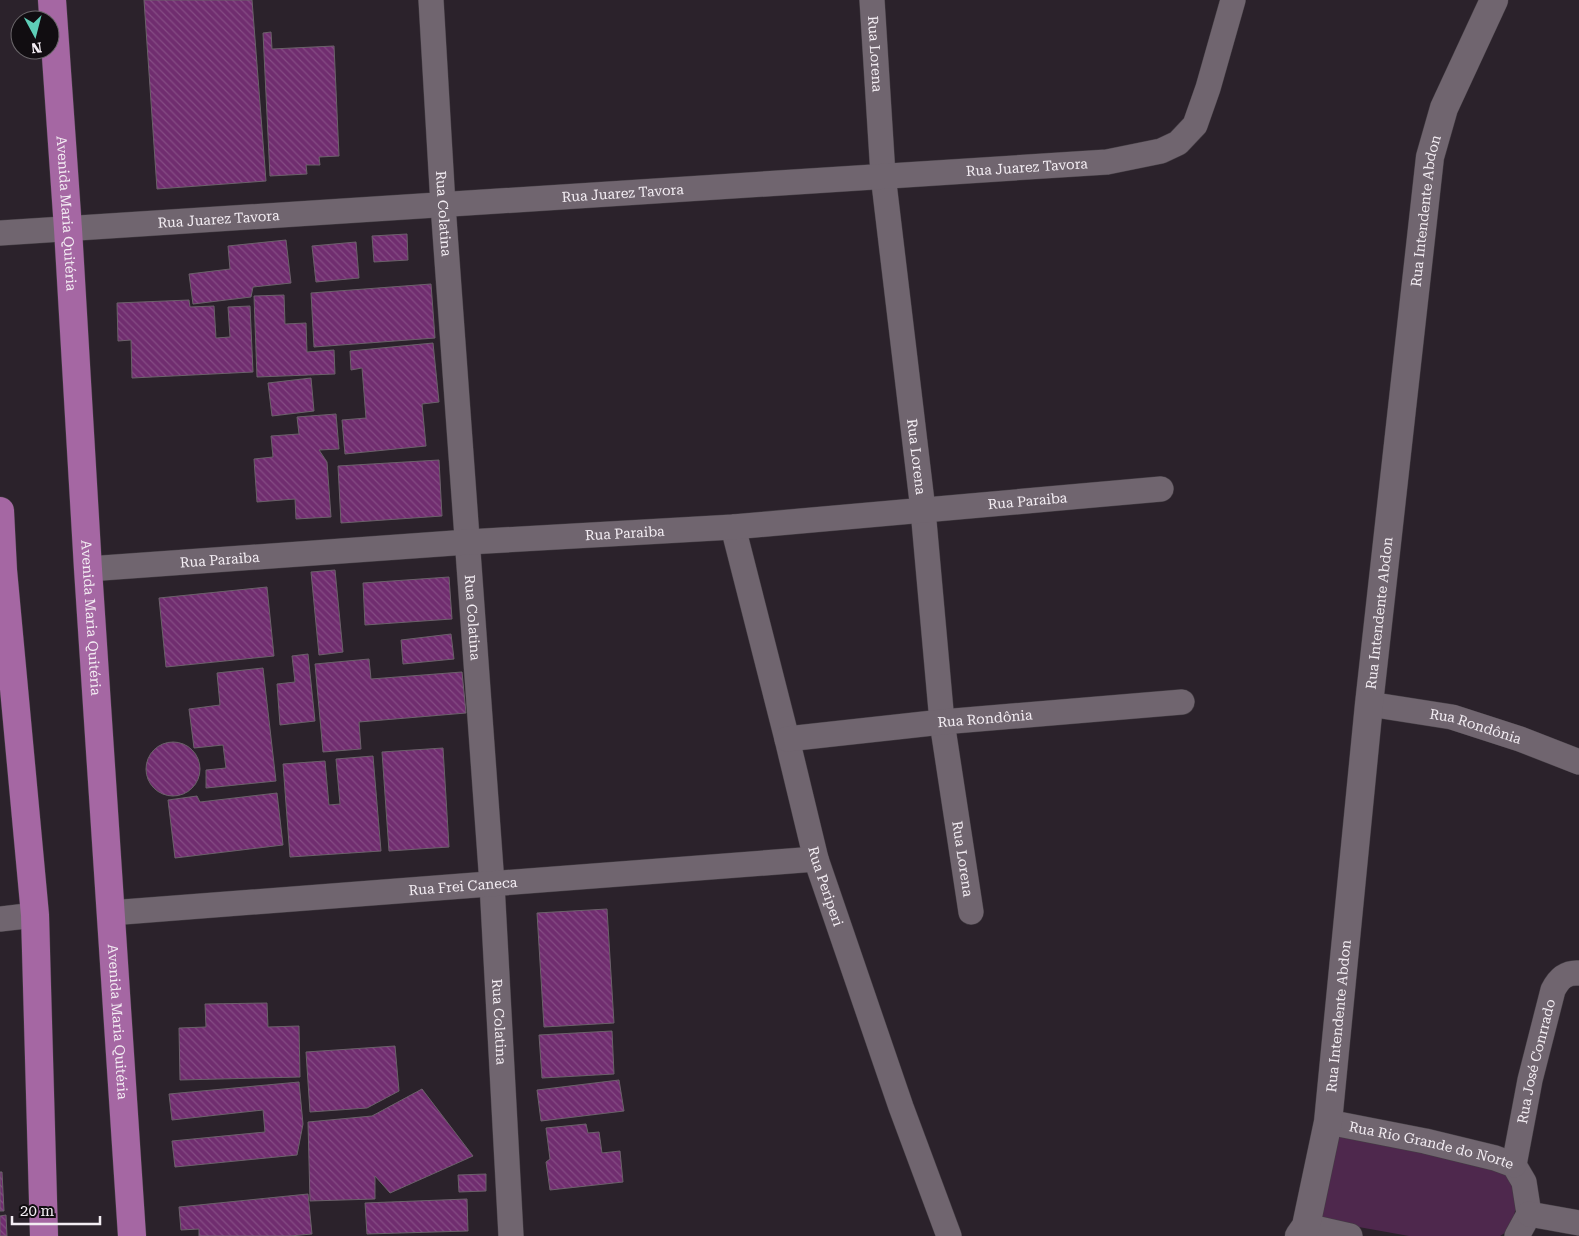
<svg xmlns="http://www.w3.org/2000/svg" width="1579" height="1236" font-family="'Roboto Serif',serif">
<defs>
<pattern id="building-back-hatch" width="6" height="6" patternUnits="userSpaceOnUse" patternTransform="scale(1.25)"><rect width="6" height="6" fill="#702d6f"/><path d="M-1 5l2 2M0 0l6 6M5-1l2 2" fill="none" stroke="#854c84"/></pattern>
</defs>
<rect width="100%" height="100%" fill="#2b222b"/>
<path fill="#4e284d" d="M 1332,1131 L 1462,1158 L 1506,1174 L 1518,1198 L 1511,1229 L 1500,1236 L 1409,1236 L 1314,1219 Z"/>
<g fill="url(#building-back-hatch)" stroke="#6b616a">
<path d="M 144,0 L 252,0 L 266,181 L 157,189 Z"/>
<path d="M 271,32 L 272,49 L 334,46 L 339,156 L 319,157 L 320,165 L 306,165 L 307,174 L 270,176 L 263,33 Z"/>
<path d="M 407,234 L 408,260 L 374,262 L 372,236 Z"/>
<path d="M 286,240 L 291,283 L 253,287 L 251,297 L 193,304 L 189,274 L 230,269 L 228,246 Z"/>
<path d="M 356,242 L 359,278 L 316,282 L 312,246 Z"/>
<path d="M 431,284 L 435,338 L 314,347 L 311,293 Z"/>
<path d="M 284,295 L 285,324 L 306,323 L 307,352 L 334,350 L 335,374 L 257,377 L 254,296 Z"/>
<path d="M 189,300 L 190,307 L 214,306 L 216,338 L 230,337 L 228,307 L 250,306 L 253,372 L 132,378 L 131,340 L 118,341 L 117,303 Z"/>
<path d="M 433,343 L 439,402 L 422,404 L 426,446 L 345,454 L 342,420 L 366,418 L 362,368 L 351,370 L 350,351 Z"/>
<path d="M 311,378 L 314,411 L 272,416 L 268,383 Z"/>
<path d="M 336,414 L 339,449 L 319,450 L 327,462 L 331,517 L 296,519 L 295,499 L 257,502 L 254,459 L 273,457 L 271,436 L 299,434 L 297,417 Z"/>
<path d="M 439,460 L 442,516 L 341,523 L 338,466 Z"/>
<path d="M 335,570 L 343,652 L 319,655 L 311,572 Z"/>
<path d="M 449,577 L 452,619 L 365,625 L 363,583 Z"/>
<path d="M 267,587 L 274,656 L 166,667 L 159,598 Z"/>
<path d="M 451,634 L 454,659 L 403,664 L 401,640 Z"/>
<path d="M 308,654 L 315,721 L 280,725 L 277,684 L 295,682 L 292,656 Z"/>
<path d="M 369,659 L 371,679 L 462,672 L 466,713 L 359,722 L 361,749 L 323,752 L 315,664 Z"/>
<path d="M 263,668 L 276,781 L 206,788 L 206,770 L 226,768 L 223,745 L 194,748 L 189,709 L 220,705 L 217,673 Z"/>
<circle cx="173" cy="769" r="27"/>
<path d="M 443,748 L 449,847 L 389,851 L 382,752 Z"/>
<path d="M 373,756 L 381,851 L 290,857 L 283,764 L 325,761 L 329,805 L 340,804 L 336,759 Z"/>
<path d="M 277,793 L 283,845 L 175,858 L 168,800 L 197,796 L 200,802 Z"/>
<path d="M 607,909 L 614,1023 L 544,1027 L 537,913 Z"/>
<path d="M 267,1003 L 268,1027 L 299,1026 L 300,1077 L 180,1080 L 179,1028 L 206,1027 L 205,1004 Z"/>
<path d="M 612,1031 L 614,1074 L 542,1078 L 539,1035 Z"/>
<path d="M 395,1046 L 399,1091 L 367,1108 L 310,1112 L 306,1052 Z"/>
<path d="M 619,1080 L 624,1111 L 541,1121 L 537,1090 Z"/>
<path d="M 299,1082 L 303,1124 L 297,1155 L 175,1167 L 172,1141 L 265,1132 L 263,1110 L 172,1120 L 169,1094 Z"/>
<path d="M 422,1089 L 473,1156 L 390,1193 L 375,1176 L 375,1199 L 310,1201 L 308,1122 L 372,1116 Z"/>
<path d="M 586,1124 L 588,1133 L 599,1132 L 602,1153 L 620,1151 L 623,1182 L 550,1190 L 546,1162 L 550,1159 L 546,1128 Z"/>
<path d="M 0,1172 L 2,1172 L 4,1211 L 0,1211 Z"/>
<path d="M 486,1174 L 486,1191 L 459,1192 L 458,1175 Z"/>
<path d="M 308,1194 L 312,1234 L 290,1236 L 199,1236 L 199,1229 L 181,1230 L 179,1207 Z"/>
<path d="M 467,1199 L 468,1231 L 367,1234 L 365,1203 Z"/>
<path d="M 6,1215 L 7,1236 L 0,1236 L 0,1216 Z"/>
</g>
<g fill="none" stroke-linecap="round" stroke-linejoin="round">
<g stroke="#443e44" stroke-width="26">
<g id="street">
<path id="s1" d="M 431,0 L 443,205 L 492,884 L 511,1236"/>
<path id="s2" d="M 872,0 L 883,175 L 923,510 L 942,722 L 971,912"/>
<path id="s3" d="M 0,233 L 1107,162 L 1161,151 L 1178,143 L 1195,125 L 1208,88 L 1233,0"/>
<path id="s4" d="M 733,527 L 787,739 L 816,859 L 901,1107 L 949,1236"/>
<path id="s5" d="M 88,569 L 468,542 L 733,527 L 1161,489"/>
<path id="s6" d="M 1369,704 L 1452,717 L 1520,739 L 1579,762"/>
<path id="s7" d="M 787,739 L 942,722 L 1182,702"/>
<path id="s8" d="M 110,913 L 816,859"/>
<path d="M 0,919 L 35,915"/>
<path id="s9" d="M 1328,1122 L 1425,1141 L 1495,1158 L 1514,1165 L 1524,1182 L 1529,1214 L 1517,1236"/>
<path id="s10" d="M 1514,1165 L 1530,1080 L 1553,990 C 1559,978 1566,972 1579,973"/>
<path d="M 1529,1214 L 1579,1223"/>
<path d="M 1306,1226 L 1350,1236"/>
</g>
</g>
<g stroke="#443e44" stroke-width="29">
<g id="secondary">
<path id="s11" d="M 1299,1236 L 1306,1226 L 1328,1122 L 1369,704 L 1430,157 L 1444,108 L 1494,0"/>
</g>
</g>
<g stroke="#443e44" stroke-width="29">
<g id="primary">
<path id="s12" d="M 52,0 L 68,229 L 88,569 L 132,1236"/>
<path d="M 0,511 L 3,570 L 35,915 L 44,1236"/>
</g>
</g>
<use href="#street" stroke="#70656f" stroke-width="25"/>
<use href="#secondary" stroke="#70656f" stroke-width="28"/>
<use href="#primary" stroke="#a567a3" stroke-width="28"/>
</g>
<g text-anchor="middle" stroke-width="5" stroke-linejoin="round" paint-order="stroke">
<g font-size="14" fill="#f3edf3" stroke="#110d11">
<text dy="5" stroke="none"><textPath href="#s2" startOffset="54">Rua Lorena</textPath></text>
<text dy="5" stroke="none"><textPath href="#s3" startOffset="1029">Rua Juarez Tavora</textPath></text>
<text dy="5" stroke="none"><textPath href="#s3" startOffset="624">Rua Juarez Tavora</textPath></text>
<text dy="5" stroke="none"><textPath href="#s11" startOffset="1035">Rua Intendente Abdon</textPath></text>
<text dy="5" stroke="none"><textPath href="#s12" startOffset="214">Avenida Maria Quitéria</textPath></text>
<text dy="5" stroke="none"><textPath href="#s1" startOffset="214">Rua Colatina</textPath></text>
<text dy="5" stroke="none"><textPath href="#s3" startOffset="219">Rua Juarez Tavora</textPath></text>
<text dy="5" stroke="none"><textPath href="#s2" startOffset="459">Rua Lorena</textPath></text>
<text dy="5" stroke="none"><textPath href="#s5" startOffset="942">Rua Paraiba</textPath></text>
<text dy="5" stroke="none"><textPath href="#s5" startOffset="538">Rua Paraiba</textPath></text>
<text dy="5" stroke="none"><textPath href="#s5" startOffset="132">Rua Paraiba</textPath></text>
<text dy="5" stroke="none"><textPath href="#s11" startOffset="630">Rua Intendente Abdon</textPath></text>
<text dy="5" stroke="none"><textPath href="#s12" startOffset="619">Avenida Maria Quitéria</textPath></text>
<text dy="5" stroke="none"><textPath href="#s1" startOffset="619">Rua Colatina</textPath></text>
<text dy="5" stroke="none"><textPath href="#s7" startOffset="199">Rua Rondônia</textPath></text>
<text dy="5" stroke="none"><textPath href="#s6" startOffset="109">Rua Rondônia</textPath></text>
<text dy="5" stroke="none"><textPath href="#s2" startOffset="864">Rua Lorena</textPath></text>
<text dy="5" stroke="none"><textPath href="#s8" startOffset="354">Rua Frei Caneca</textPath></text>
<text dy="5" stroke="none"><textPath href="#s4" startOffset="371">Rua Periperi</textPath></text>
<text dy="5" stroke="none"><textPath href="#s11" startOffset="225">Rua Intendente Abdon</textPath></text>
<text dy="5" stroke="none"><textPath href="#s12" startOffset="1024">Avenida Maria Quitéria</textPath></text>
<text dy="5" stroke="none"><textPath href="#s1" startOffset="1024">Rua Colatina</textPath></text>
<text dy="5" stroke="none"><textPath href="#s10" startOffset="106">Rua José Conrrado</textPath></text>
<text dy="5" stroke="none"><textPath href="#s9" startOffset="106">Rua Rio Grande do Norte</textPath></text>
</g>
</g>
<g transform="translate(35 35) rotate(173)"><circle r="24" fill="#110d11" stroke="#6b676b"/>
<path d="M0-4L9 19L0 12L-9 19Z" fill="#5eceb8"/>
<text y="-8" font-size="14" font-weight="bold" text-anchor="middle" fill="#f3edf3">N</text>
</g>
<path d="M12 1216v8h88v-8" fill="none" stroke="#f3edf3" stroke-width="2.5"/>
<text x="20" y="1216" font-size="15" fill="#f3edf3" stroke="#110d11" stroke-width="4" paint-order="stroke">20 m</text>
</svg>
